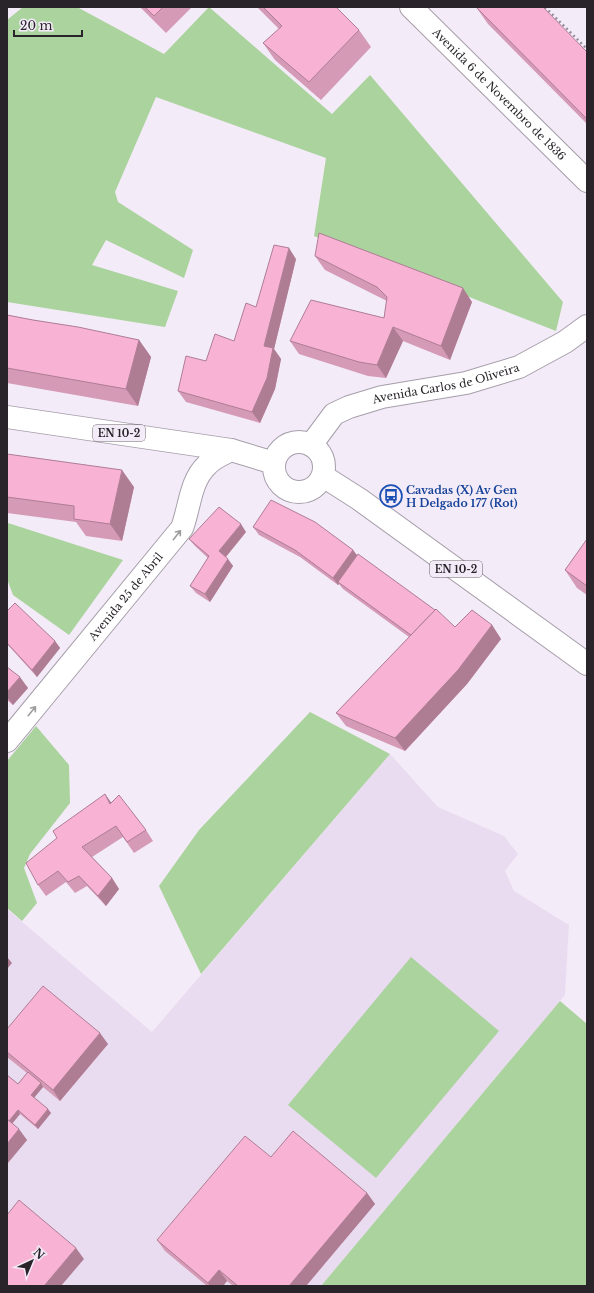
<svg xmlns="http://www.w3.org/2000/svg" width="594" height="1293" font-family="'Libre Baskerville',serif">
<rect width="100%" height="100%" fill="#f4ebf8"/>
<path fill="#eadcf0" d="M 390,754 L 438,807 L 504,836 L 518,854 L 505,871 L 514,891 L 569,925 L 565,995 L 321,1286 L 7,1286 L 7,909 L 152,1032 Z"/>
<g fill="#aad39d">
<path d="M 23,7 L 77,7 L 164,54 L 209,7 L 332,114 L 370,75 L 563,302 L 556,331 L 314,236 L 326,158 L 156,97 L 115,192 L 118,202 L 193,250 L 184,278 L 106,240 L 92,265 L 178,291 L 165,327 L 7,302 L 7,20 Z"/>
<path d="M 8,523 L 123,560 L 69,635 L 13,595 L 7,579 L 7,525 Z"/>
<path d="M 310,712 L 390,754 L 201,974 L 159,886 L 199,830 Z"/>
<path d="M 36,726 L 69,765 L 70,803 L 30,854 L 24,868 L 37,903 L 22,921 L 7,908 L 7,761 Z"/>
<path d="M 411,957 L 499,1031 L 376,1178 L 288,1105 Z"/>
<path d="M 560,1001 L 587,1024 L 587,1286 L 321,1286 Z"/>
</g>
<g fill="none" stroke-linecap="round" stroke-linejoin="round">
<g stroke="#a69eaa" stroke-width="24">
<g id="secondary">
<path id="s1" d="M 411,7 L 587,181"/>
<path id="s2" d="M 311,445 L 334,414 L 349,407 L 382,397 L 466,383 L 519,367 L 565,342 L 587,326"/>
<path id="s3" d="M 7,741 L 182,528 C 190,507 190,481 207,465 C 213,458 223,454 231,450"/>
</g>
</g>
<g stroke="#a69eaa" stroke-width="24">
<g id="primary">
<path d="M 7,417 L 231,450 L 274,463"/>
<circle cx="299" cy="467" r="25"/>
<path d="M 323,476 L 359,499 L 587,664"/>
</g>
</g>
<path stroke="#968f98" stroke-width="2.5" stroke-dasharray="2 3" stroke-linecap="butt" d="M 545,7 L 587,49"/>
<use href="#secondary" stroke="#fff" stroke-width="22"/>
<use href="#primary" stroke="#fff" stroke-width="22"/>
</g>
<g fill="#d59ab6">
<path d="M 140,7 L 192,7 L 166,33 Z"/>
<path d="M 257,7 L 336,7 L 359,30 L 371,47 L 321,100 L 275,60 L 263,43 L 279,29 Z"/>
<path d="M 476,7 L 587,52 L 587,124 L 488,24 Z"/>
<path d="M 315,256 L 472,302 L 450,360 L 403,341 L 386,378 L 368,376 L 299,354 L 290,341 L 384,318 L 387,301 L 325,270 Z"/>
<path d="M 296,259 L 274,349 L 281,359 L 275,389 L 260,423 L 186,402 L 178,391 L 206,361 L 234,341 L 256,307 Z"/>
<path d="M 7,315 L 139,340 L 151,357 L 138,406 L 7,383 Z"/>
<path d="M 7,454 L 134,487 L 122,541 L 86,536 L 76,522 L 7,513 Z"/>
<path d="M 253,527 L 353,550 L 357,555 L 455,627 L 492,625 L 501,639 L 467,684 L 405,751 L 346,726 L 336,713 L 409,637 L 343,589 L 339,584 L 338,585 L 300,557 L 259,535 Z"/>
<path d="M 246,532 L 226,557 L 233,566 L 210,602 L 196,593 L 190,586 L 208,558 L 195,546 L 189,539 Z"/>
<path d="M 587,539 L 587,595 L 577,588 L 565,570 Z"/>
<path d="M 7,611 L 55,641 L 60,648 L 37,677 L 7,644 Z"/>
<path d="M 7,667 L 28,688 L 13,705 L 7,700 Z"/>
<path d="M 105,794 L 111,803 L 146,830 L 153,841 L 134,853 L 123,837 L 92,857 L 112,878 L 119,889 L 106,906 L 87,886 L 75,893 L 66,882 L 46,896 L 38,885 L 57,838 Z"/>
<path d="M 7,1029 L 108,1044 L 60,1101 L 43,1087 L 34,1097 L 51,1113 L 38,1129 L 20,1114 L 12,1124 L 27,1140 L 7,1164 L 7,1075 L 18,1084 L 27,1073 L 7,1057 Z"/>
<path d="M 271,1157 L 367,1193 L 375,1204 L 306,1286 L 233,1286 L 227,1281 L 223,1286 L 207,1286 L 165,1251 L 157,1240 Z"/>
</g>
<g fill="#ae7d94">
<path d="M 289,248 L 296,259 L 274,349 L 281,359 L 275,389 L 260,423 L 252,412 L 264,346 Z"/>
<path d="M 463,288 L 472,302 L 450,360 L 441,346 Z"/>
<path d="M 393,327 L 403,341 L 386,378 L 377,365 Z"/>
<path d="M 139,340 L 151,357 L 138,406 L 126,389 Z"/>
<path d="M 122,470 L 134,487 L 122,541 L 110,524 Z"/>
<path d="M 241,524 L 246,532 L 224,559 L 219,551 Z"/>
<path d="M 353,550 L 358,557 L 338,582 L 339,584 L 338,585 L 333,578 Z"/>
<path d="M 228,559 L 233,566 L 210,602 L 205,594 Z"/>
<path d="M 492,625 L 501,639 L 467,684 L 405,751 L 395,738 Z"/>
<path d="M 55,641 L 60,648 L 37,677 L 32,670 Z"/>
<path d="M 20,677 L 28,688 L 13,705 L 7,697 L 7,692 Z"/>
<path d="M 105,794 L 113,805 L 110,804 Z"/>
<path d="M 112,878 L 119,889 L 106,906 L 98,896 Z"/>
<path d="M 7,957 L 12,963 L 7,969 Z"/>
<path d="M 100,1033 L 108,1044 L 60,1101 L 53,1090 Z"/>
<path d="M 41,1083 L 43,1087 L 34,1098 L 31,1095 Z"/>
<path d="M 48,1109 L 51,1113 L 38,1129 L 35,1125 Z"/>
<path d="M 18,1110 L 20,1114 L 10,1126 L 8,1122 Z"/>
<path d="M 19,1129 L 27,1140 L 7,1164 L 7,1144 Z"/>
<path d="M 367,1193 L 375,1204 L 306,1286 L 289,1286 Z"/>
<path d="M 76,1248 L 84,1259 L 61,1286 L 44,1286 Z"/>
<path d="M 219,1270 L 227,1281 L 223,1286 L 210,1286 L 208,1283 Z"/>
</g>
<g fill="#f8b3d4" stroke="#ae7d94">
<path d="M 145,7 L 163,7 L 154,16 Z"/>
<path d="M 263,7 L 336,7 L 359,30 L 309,82 L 263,43 L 282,26 Z"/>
<path d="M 476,7 L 543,7 L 587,52 L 587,119 Z"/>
<path d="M 319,233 L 463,288 L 441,346 L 393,327 L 377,365 L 359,362 L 290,341 L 311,300 L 384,318 L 387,297 L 377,287 L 315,256 Z"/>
<path d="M 274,245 L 289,248 L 264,346 L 273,348 L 267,378 L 252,412 L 178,391 L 186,356 L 206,361 L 215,334 L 234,341 L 246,303 L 256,307 Z"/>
<path d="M 7,315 L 33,320 L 78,327 L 139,340 L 126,389 L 7,368 Z"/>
<path d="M 7,454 L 122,470 L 110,524 L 74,519 L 74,506 L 7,497 Z"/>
<path d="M 271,500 L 315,522 L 353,550 L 333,578 L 295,550 L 253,527 Z"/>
<path d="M 219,507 L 241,524 L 219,551 L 228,559 L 205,594 L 190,586 L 209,556 L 189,539 Z"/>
<path d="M 587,539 L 587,586 L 565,570 Z"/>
<path d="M 358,554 L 435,610 L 411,635 L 338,582 Z"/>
<path d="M 15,603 L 55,641 L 32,670 L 7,643 L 7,611 Z"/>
<path d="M 436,609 L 455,627 L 472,610 L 492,625 L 458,670 L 395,738 L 336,713 Z"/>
<path d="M 7,667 L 20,677 L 7,692 Z"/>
<path d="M 105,794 L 110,804 L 119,795 L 146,830 L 127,842 L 116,826 L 82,847 L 112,878 L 98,896 L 79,876 L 68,882 L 58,871 L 38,885 L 26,863 L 57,838 L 53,831 Z"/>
<path d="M 43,986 L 100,1033 L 53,1090 L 7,1052 L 7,1029 Z"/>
<path d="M 28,1072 L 41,1083 L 31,1095 L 48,1109 L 35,1125 L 18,1110 L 9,1121 L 7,1119 L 7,1075 L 18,1084 Z"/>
<path d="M 7,1119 L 19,1129 L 7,1144 Z"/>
<path d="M 293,1131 L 367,1193 L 289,1286 L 238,1286 L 219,1270 L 208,1283 L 157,1240 L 245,1136 L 271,1157 Z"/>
<path d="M 19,1200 L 76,1248 L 44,1286 L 7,1286 L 7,1215 Z"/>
</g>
<defs><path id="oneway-shaft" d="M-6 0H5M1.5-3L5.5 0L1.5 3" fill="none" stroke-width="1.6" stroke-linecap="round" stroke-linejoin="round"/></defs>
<g stroke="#9e9c9f">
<use href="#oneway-shaft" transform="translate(177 535) rotate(-52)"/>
<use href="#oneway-shaft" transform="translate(32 711) rotate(-51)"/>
</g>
<defs>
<g id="bus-ring" transform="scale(1.15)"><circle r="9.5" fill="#f4ebf8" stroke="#1a4fb4" stroke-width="1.5"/><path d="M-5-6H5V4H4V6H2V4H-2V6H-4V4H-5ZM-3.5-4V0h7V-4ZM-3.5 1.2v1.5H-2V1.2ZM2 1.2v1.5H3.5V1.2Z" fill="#1a4fb4"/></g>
</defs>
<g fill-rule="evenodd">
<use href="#bus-ring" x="391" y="496"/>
</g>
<g text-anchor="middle" stroke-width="3" stroke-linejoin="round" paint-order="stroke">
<g fill="#f4ebf8" stroke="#656067" stroke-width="1">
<rect x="93" y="425" width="52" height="16" rx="3"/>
<rect x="430" y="561" width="52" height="16" rx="3"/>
</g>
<g font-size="10" font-weight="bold" fill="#282429">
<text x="119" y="437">EN 10-2</text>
<text x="456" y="573">EN 10-2</text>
</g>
<g font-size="11" fill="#282429" stroke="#f4ebf8">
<text dy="4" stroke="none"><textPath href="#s1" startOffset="124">Avenida 6 de Novembro de 1836</textPath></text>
<text dy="4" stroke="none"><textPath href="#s2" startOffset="155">Avenida Carlos de Oliveira</textPath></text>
<text dy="4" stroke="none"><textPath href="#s3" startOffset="187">Avenida 25 de Abril</textPath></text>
</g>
<g font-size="11" font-weight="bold" fill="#164399" stroke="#f4ebf8" text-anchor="start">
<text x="406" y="494">Cavadas (X) Av Gen<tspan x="406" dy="13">H Delgado 177 (Rot)</tspan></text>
</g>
</g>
<rect width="594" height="1293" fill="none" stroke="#282429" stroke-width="16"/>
<g transform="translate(32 1261) rotate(44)" stroke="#f4ebf8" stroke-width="3" paint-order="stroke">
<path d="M0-3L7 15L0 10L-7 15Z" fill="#282429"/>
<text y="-6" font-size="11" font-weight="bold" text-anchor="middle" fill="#282429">N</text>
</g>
<path d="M14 30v6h68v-6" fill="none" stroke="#282429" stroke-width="2"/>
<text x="20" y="30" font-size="12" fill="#282429" stroke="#f4ebf8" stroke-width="3" paint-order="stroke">20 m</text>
</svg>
